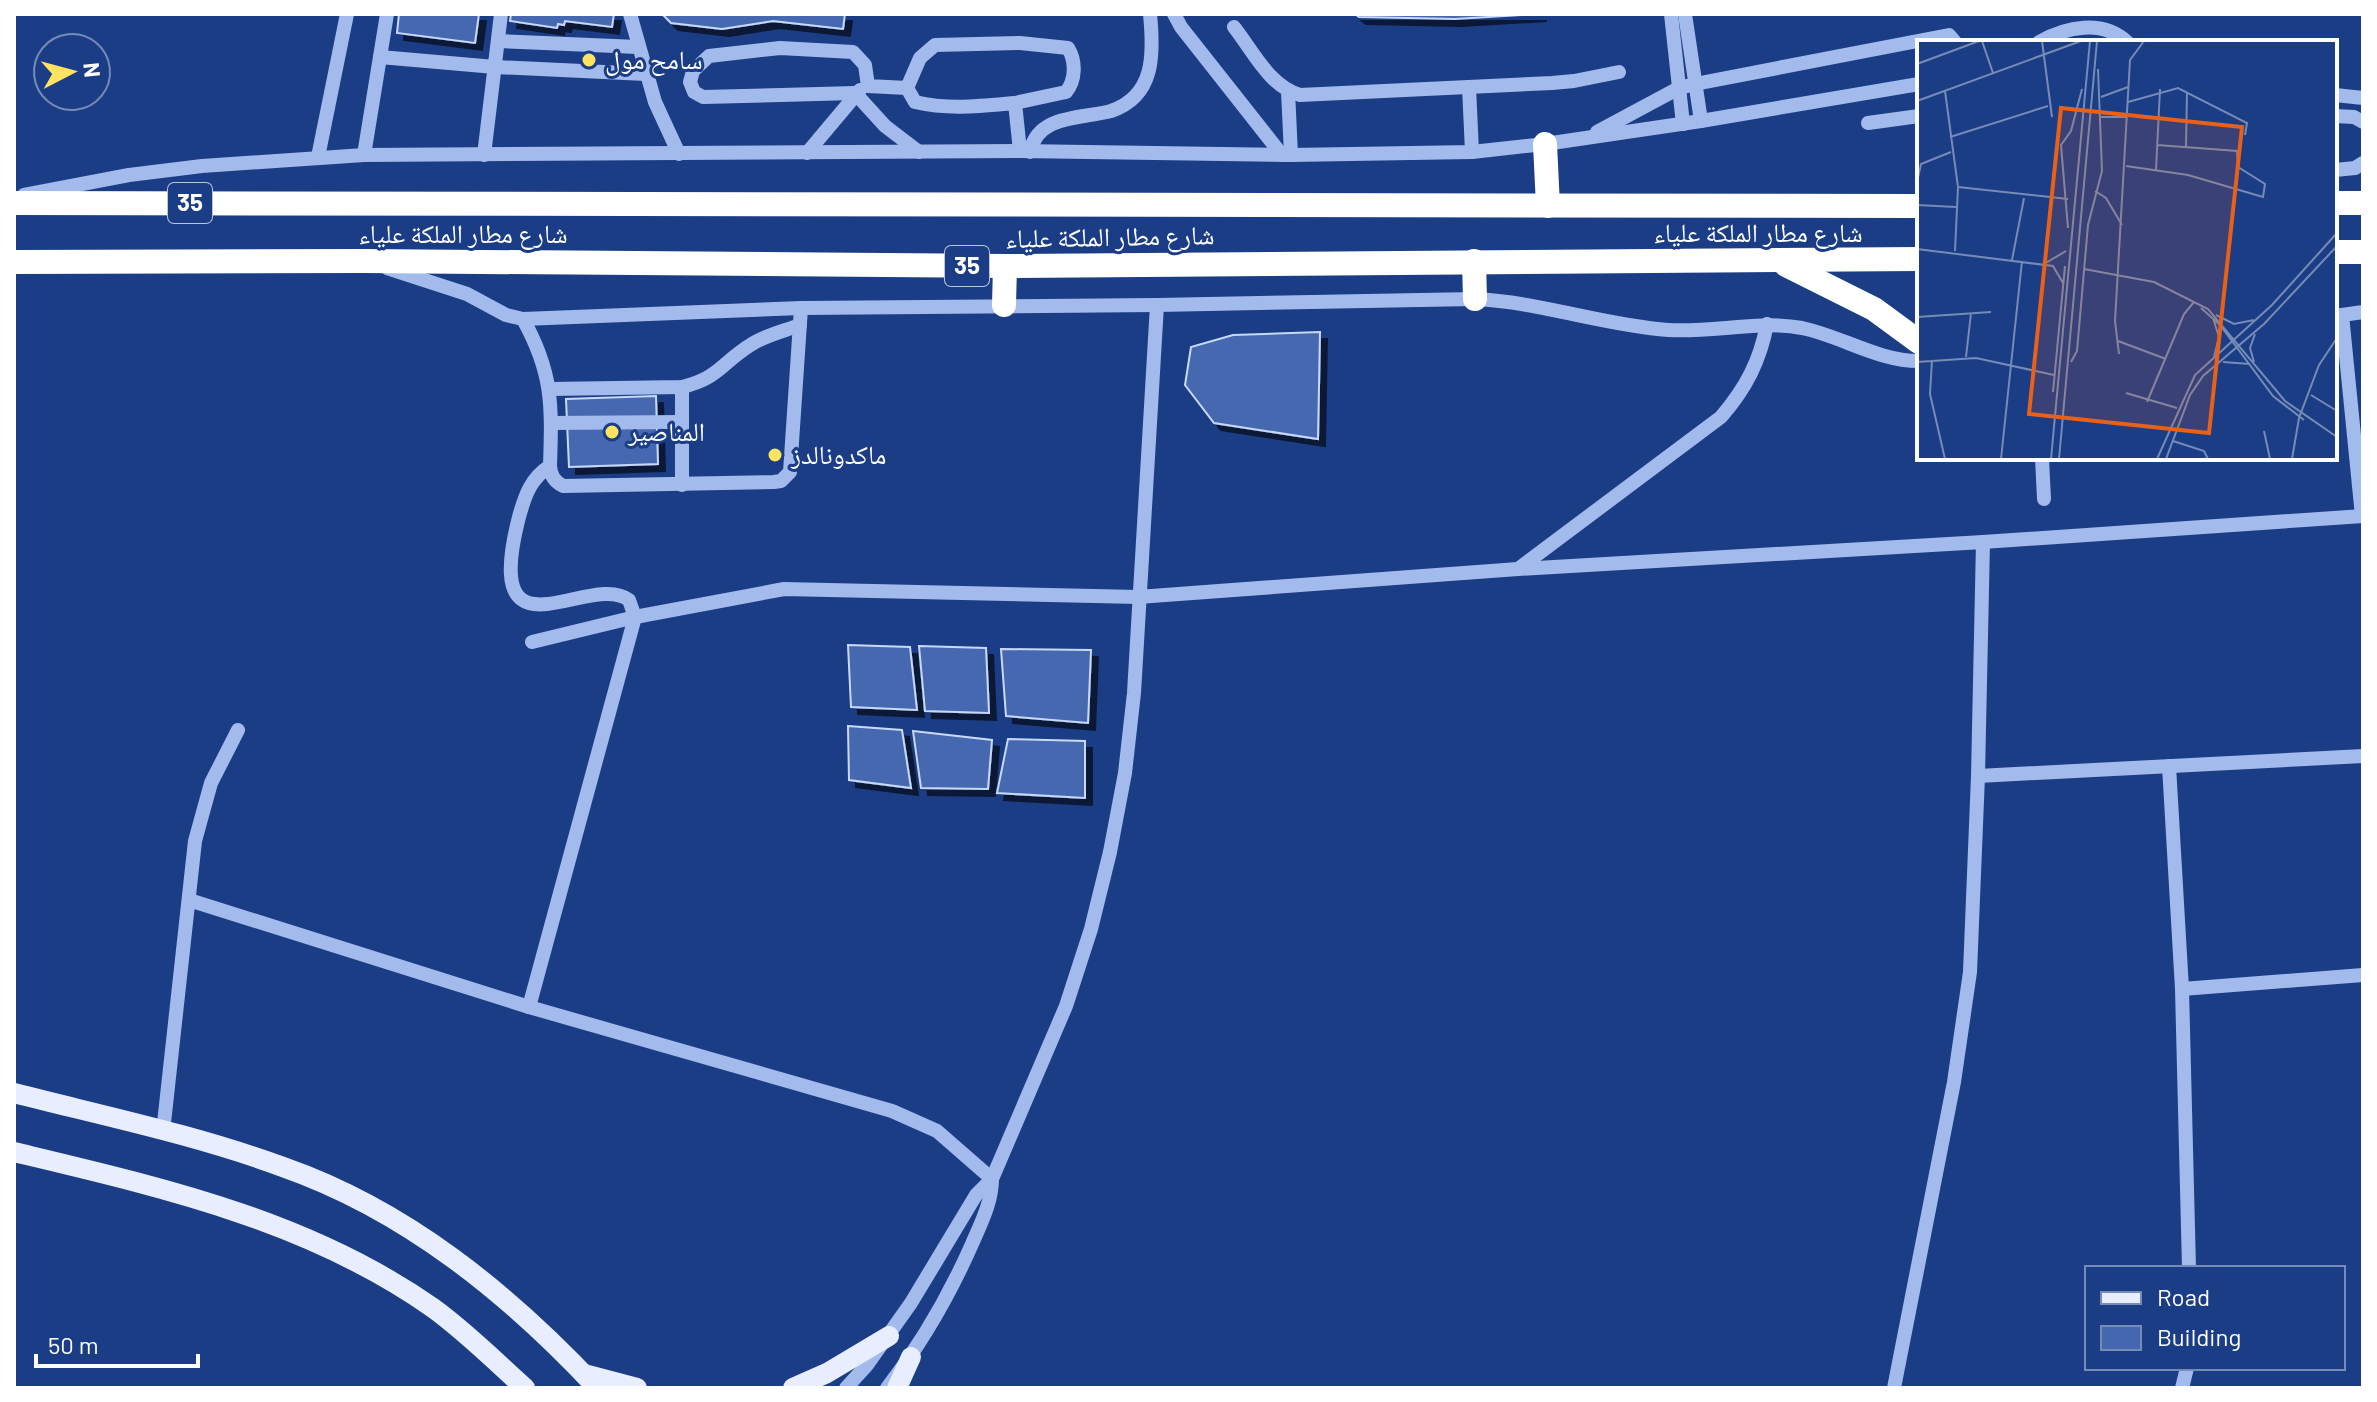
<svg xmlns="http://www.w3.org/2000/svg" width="2377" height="1402" font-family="Barlow,'Noto Naskh Arabic',sans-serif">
<defs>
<filter id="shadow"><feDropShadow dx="7" dy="7" stdDeviation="0" flood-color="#0009"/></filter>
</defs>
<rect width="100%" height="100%" fill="#1b3d86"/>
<g fill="#4467b0" stroke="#c8d8f9" stroke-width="2" filter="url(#shadow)">
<path d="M 399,14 L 479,14 L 475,43 L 397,33 Z"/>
<path d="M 511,14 L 614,14 L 612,27 L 565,21 L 564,25 L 558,24 L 557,28 L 510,21 Z"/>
<path d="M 662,14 L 845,14 L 843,29 L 773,21 L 722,29 L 671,23 Z"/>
<path d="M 1355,14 L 1540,14 L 1455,19 L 1359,17 Z"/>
<path d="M 1320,332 L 1318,439 L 1214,423 L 1185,385 L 1191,347 L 1233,335 Z"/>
<path d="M 656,396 L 658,464 L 569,467 L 566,399 Z"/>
<path d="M 848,645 L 910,647 L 917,710 L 851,707 Z"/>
<path d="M 919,646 L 986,648 L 989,713 L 925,711 Z"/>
<path d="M 1001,649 L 1091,650 L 1088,723 L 1006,716 Z"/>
<path d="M 848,726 L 902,730 L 911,788 L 849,780 Z"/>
<path d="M 913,731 L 992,740 L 988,789 L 921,788 Z"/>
<path d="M 1008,739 L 1085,741 L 1085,798 L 997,793 Z"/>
</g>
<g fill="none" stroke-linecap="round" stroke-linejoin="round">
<g stroke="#a3bbec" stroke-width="14">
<path d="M 630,14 L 655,102 L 679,154"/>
<path d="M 1174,14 L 1181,27 L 1282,155"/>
<path d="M 1671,14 L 1683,124"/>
<path d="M 1685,14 L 1701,121"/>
<path d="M 1234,27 C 1253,51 1269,86 1300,95 L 1552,83 L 1574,81 L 1619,72"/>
<path d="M 499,41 L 638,47"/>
<path d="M 2039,42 C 2066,27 2102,19 2127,42"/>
<path d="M 380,57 L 495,67 L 646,74"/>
<path d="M 1469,87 L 1472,152"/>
<path d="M 907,88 L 915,102 C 949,110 981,106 1015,103 L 1020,151"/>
<path d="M 1288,91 L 1291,155"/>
<path d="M 855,93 L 703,97 L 694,92 L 690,82 L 693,71 L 709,56 L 780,48 L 853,52 L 865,65 L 868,86 L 907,88 L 920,58 L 935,45 L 1020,43 L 1068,48 C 1076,61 1076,80 1066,92 L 1015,103"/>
<path d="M 855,93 L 885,126 L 919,152"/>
<path d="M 2335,95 L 2363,98"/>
<path d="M 2335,116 L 2354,117 L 2363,122"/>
<path d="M 1868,123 L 1919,116"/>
<path d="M 1597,132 L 1679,88 L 1695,84 L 1949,35 L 1955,42"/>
<path d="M 1030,152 C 1038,114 1081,119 1111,111 C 1155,96 1154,54 1150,14"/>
<path d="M 807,153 L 860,90"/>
<path d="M 364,155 L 387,14"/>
<path d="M 484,155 L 501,14"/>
<path d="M 318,157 L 347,14"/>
<path d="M 2335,170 L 2355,168 L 2363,163"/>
<path d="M 24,195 L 129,175 L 202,166 L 364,155 L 1020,151 L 1291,155 L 1472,152 L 1545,144 L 1701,121 L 1919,84"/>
<path d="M 387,268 L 467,294 L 506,315 L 523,319 L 801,308 L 1157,305 L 1475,299 C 1540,302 1603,325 1668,330 C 1713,333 1757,320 1802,328 C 1841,336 1878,361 1919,361"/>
<path d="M 2342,315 L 2362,516"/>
<path d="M 2335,316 L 2363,312"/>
<path d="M 523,319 C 553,373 552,405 550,466 C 551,476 554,481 563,486 L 774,482 L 781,481 L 790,472 L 801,308"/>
<path d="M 550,389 L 682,387 C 720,378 722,362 752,344 C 766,335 784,331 800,325"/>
<path d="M 551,423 L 682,422"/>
<path d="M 2042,458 L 2044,499"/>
<path d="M 682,485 L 682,387"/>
<path d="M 1518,569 L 1721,417 C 1746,388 1760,361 1767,324"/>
<path d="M 532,642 L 635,617 L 784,589 L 1138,597 L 1518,569 L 1983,542 L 2363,516"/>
<path d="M 2169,766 L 2182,989 L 2189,1268"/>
<path d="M 1978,776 L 2363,756"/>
<path d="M 189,900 L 529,1007 L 892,1111 L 937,1131 L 992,1179"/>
<path d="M 2182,989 L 2363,975"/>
<path d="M 529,1007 L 635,617 L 629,600 C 590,570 480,669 519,517 C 525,495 531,478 550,466"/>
<path d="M 163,1132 L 195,841 L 211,783 L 238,730"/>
<path d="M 846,1388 L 867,1365 L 911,1303 L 976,1195 L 992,1179"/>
<path d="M 887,1388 C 922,1343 949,1296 972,1244 C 981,1223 992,1202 992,1179 L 1066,1006 L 1091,929 L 1110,852 L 1125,773 L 1134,693 L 1157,305"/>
<path d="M 1894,1388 L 1954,1082 L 1970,972 L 1978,776 L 1983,542"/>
<path d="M 2182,1388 L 2187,1368"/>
</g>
<g stroke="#e8eeff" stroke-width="20">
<path d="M 14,1093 C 104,1116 196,1135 283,1167 C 406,1210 509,1294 597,1388"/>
<path d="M 14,1152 C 160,1187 308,1220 433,1308 C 465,1331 495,1361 525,1388"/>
<path d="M 584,1374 L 637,1388"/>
<path d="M 793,1388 L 827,1373 L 889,1336"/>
<path d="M 897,1388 L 911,1357"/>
</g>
<g stroke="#fff" stroke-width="24">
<path d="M 1545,144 L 1548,206"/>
<path d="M 14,203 L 1919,206"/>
<path d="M 2335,203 L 2363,203"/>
<path d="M 2335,252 L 2363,252"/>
<path d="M 1474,261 L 1475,299"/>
<path d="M 14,262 L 364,261 L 1005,266 L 1919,259"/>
<path d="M 1786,265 L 1874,309 L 1919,342"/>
<path d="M 1004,305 L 1005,266"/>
</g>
</g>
<g fill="#fde360" stroke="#1b3d86" stroke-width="3">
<circle cx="589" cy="60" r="8"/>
<circle cx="612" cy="432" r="8"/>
<circle cx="775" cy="455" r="8"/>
</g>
<g text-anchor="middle" stroke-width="6" stroke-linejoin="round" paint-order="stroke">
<g fill="#1b3d86" stroke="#bbc5db" stroke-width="2">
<rect x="168" y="183" width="44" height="40" rx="6"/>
<rect x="945" y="246" width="44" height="40" rx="6"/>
</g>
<g font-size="24" font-weight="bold" fill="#fff">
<text x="190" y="211">35</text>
<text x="967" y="274">35</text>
</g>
<g font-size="26" fill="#fff" stroke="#1b3d86" text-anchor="start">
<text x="605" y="69">سامح مول</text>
<text x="628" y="441">المناصير</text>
<text x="791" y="464">ماكدونالدز</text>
</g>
<g font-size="26" fill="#fff" stroke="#1b3d86">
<text x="1758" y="242">شارع مطار الملكة علياء</text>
<text x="463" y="243">شارع مطار الملكة علياء</text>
<text transform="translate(1110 237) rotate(-1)" y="9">شارع مطار الملكة علياء</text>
</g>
</g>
<g transform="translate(1917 40)">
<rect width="420" height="420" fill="#1b3d86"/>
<path fill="none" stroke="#768bb6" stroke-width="2" d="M 65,1 L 76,33M 125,1 L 135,77M 0,24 L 62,1M 28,51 L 41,147 L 38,211M 184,57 L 211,47M 0,61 L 164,1M 211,62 L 261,48 L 330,83 L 328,95M 184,77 L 210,77M 33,97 L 131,66M 269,106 L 270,52M 209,126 L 271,135 L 346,157 L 348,144 L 321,127 L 320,111 L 240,105M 239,130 L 243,49M 0,142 L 4,124 L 34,112M 41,147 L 151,159M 178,151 L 189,158 L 205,185M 0,165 L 39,167M 151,188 L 144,105 L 154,91 L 165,49M 0,209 L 136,226 L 146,243M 95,220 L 107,158M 127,224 L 149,211M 167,229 L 237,242 L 291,269 L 368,361 L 420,397M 284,268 L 303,285 L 356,356 L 387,380M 299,275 L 317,284 L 337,280M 0,277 L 74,272M 296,278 L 302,297 L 297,317M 201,301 L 249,319M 202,314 L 198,281 L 213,20 L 227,1M 49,317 L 54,273M 15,320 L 13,354 L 28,419M 0,322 L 59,318 L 137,335M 154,322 L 160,311 L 171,185 L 185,131 L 181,29M 306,322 L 333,324M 337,322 L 333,308 L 338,294M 136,352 L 148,226M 209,353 L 260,368M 394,355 L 420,371M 230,362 L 267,274 L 277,262M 347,391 L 353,419M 256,401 L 287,411 L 291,419M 84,419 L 105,221M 134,419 L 173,1M 142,419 L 180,1M 240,419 L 278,335 L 355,265 L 420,193M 249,419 L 273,355 L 286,336 L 347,284 L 420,206M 375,419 L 382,378 L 402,325 L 420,298"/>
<path fill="#e96118" fill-opacity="0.15" stroke="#e96118" stroke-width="4" d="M 144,68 L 325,87 L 292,393 L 112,374 Z"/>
<rect width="420" height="420" fill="none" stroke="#fff" stroke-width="4"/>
</g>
<rect width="2377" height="1402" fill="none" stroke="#ffffff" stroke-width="32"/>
<rect x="2085" y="1266" width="260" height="104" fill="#1b3d86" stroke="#768bb6" stroke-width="2"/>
<rect x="2101" y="1292" width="40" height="12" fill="#e8eeff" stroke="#768bb6" stroke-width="2"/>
<text x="2157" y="1306" font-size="24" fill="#ffffff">Road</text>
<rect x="2101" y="1326" width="40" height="24" fill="#4467b0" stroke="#768bb6" stroke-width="2"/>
<text x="2157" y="1346" font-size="24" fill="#ffffff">Building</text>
<g transform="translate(72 72) rotate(84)"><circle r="38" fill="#1b3d86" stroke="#768bb6" stroke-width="2"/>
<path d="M0-6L14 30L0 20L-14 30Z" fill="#fde360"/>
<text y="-12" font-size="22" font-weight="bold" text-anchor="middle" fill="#ffffff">N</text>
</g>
<path d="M36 1354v12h162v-12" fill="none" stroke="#ffffff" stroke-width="4"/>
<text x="48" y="1354" font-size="24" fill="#ffffff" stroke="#1b3d86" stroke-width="6" paint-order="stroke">50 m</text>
</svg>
